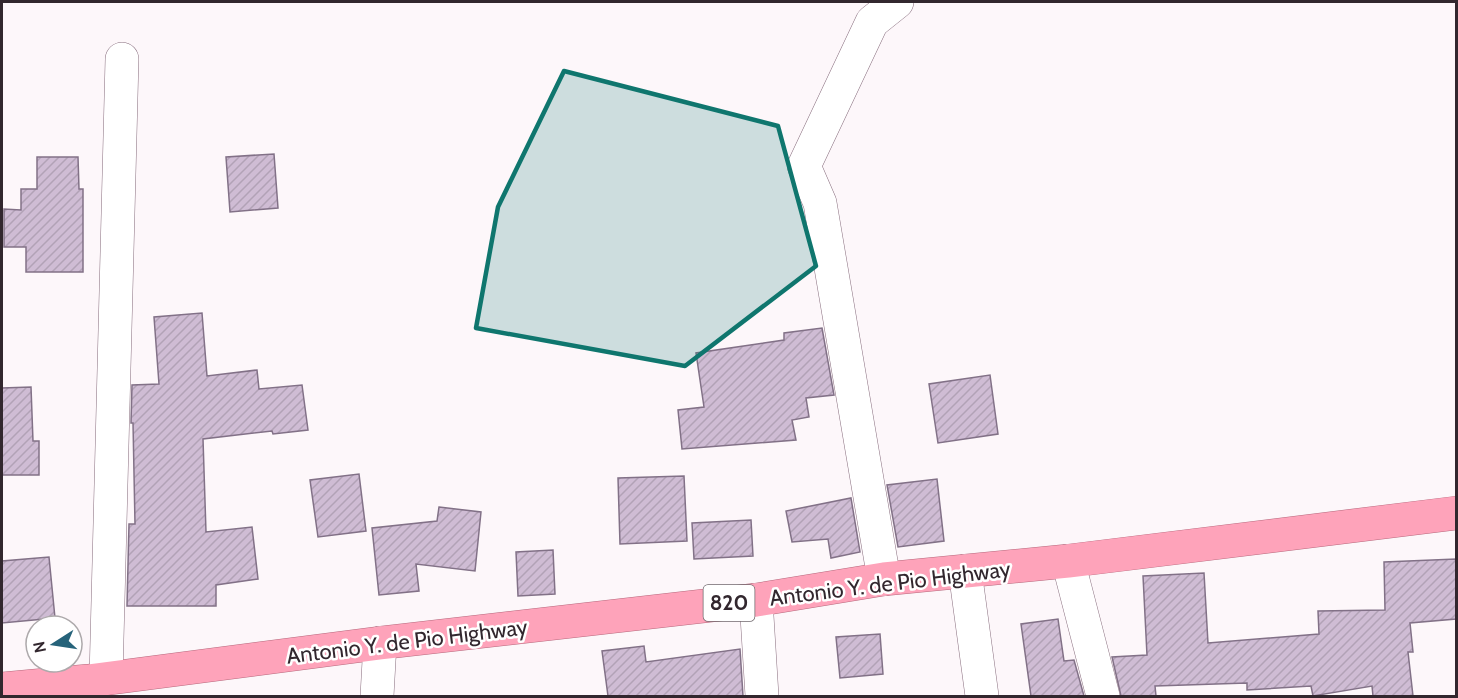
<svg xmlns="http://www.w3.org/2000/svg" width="1458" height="698" font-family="Cabin,sans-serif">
<defs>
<pattern id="building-hatch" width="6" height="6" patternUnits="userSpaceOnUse" patternTransform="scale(1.5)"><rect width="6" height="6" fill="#cfbcd4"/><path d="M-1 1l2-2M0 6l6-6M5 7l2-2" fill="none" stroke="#b2a2b6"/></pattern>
</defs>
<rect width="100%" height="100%" fill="#fdf7fa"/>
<g fill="url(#building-hatch)" stroke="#827187" stroke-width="1.5">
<path d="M 274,154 L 278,208 L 230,212 L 226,157 Z"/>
<path d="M 37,157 L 78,157 L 79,189 L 83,189 L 83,272 L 26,272 L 26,247 L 4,247 L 4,209 L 21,210 L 21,189 L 37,189 Z"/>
<path d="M 202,313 L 207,376 L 257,370 L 259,389 L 302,385 L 308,430 L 273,434 L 272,431 L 203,439 L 206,532 L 252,527 L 258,579 L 216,585 L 216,606 L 127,606 L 129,524 L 135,524 L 133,423 L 131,423 L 132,385 L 159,384 L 154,317 Z"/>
<path d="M 822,328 L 834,395 L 806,398 L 809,417 L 792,420 L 796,440 L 682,449 L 678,410 L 704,407 L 696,353 L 784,340 L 784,333 Z"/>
<path d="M 990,375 L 998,434 L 938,443 L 929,384 Z"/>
<path d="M 31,387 L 33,441 L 39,441 L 39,475 L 2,475 L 2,388 Z"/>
<path d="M 359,474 L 366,531 L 318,537 L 310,480 Z"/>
<path d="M 684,476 L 687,541 L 620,544 L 618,478 Z"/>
<path d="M 937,479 L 944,541 L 898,547 L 887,485 Z"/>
<path d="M 851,498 L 860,552 L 831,558 L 828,539 L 792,542 L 786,511 Z"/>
<path d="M 439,507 L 481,512 L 475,571 L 416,564 L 419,591 L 379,595 L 372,528 L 437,521 Z"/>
<path d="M 751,520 L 753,556 L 694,559 L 692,523 Z"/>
<path d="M 553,550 L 555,594 L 518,596 L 516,552 Z"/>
<path d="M 49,557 L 55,618 L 2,623 L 2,561 Z"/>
<path d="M 1456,559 L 1456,619 L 1410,623 L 1413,652 L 1408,652 L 1413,696 L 1373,696 L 1372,686 L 1313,696 L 1311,686 L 1247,690 L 1247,683 L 1155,686 L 1156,696 L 1121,696 L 1112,657 L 1147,655 L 1143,576 L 1204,573 L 1208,643 L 1319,634 L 1318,611 L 1385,610 L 1384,562 Z"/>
<path d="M 1058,619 L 1064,661 L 1074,660 L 1084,696 L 1031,696 L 1021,624 Z"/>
<path d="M 880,634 L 883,674 L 840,678 L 836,637 Z"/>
<path d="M 644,646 L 646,662 L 740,649 L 743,696 L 608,696 L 602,651 Z"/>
</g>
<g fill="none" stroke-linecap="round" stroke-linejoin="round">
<g stroke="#886e7e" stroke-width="34">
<g id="minor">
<path d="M 1068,561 L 1103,696"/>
<path d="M 965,571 L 982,696"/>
<path d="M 884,579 L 820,203 L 804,166 L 872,22 L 897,2"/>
<path d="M 756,600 L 762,696"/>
<path d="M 106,678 L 122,59"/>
<path d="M 377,696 L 380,643"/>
</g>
</g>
<g stroke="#b7697d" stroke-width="34">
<path id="trunk" d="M 2,689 L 88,681 L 380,643 L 756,600 L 884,579 L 1068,561 L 1456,513"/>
</g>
<use href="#minor" stroke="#fff" stroke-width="33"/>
<use href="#trunk" stroke="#fea3ba" stroke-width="33"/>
</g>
<path fill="#0f766e" fill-opacity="0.2" stroke="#0f766e" stroke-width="4.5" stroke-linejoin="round" d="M 564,71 L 778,126 L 816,266 L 685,366 L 476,328 L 498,207 Z"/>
<g text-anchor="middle" stroke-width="5" stroke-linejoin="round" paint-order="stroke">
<rect fill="#fff" stroke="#70686d" stroke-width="1.5" x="703.5" y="585" width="51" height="36" rx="4.5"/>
<g font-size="21" font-weight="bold" fill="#32272e">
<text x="729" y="610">820</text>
</g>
<g font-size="22" fill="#32272e" stroke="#fff">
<text transform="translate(890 583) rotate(-7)" y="8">Antonio Y. de Pio Highway</text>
<text transform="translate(407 641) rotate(-7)" y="8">Antonio Y. de Pio Highway</text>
</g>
</g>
<rect width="1458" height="698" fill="none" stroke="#32272e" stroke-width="6"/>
<g transform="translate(54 644) rotate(258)"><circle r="28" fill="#ffffff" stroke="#ada9ab" stroke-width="1.5"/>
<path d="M0-4.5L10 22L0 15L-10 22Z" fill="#26637a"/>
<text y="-9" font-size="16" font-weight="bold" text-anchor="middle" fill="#32272e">N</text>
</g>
</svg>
